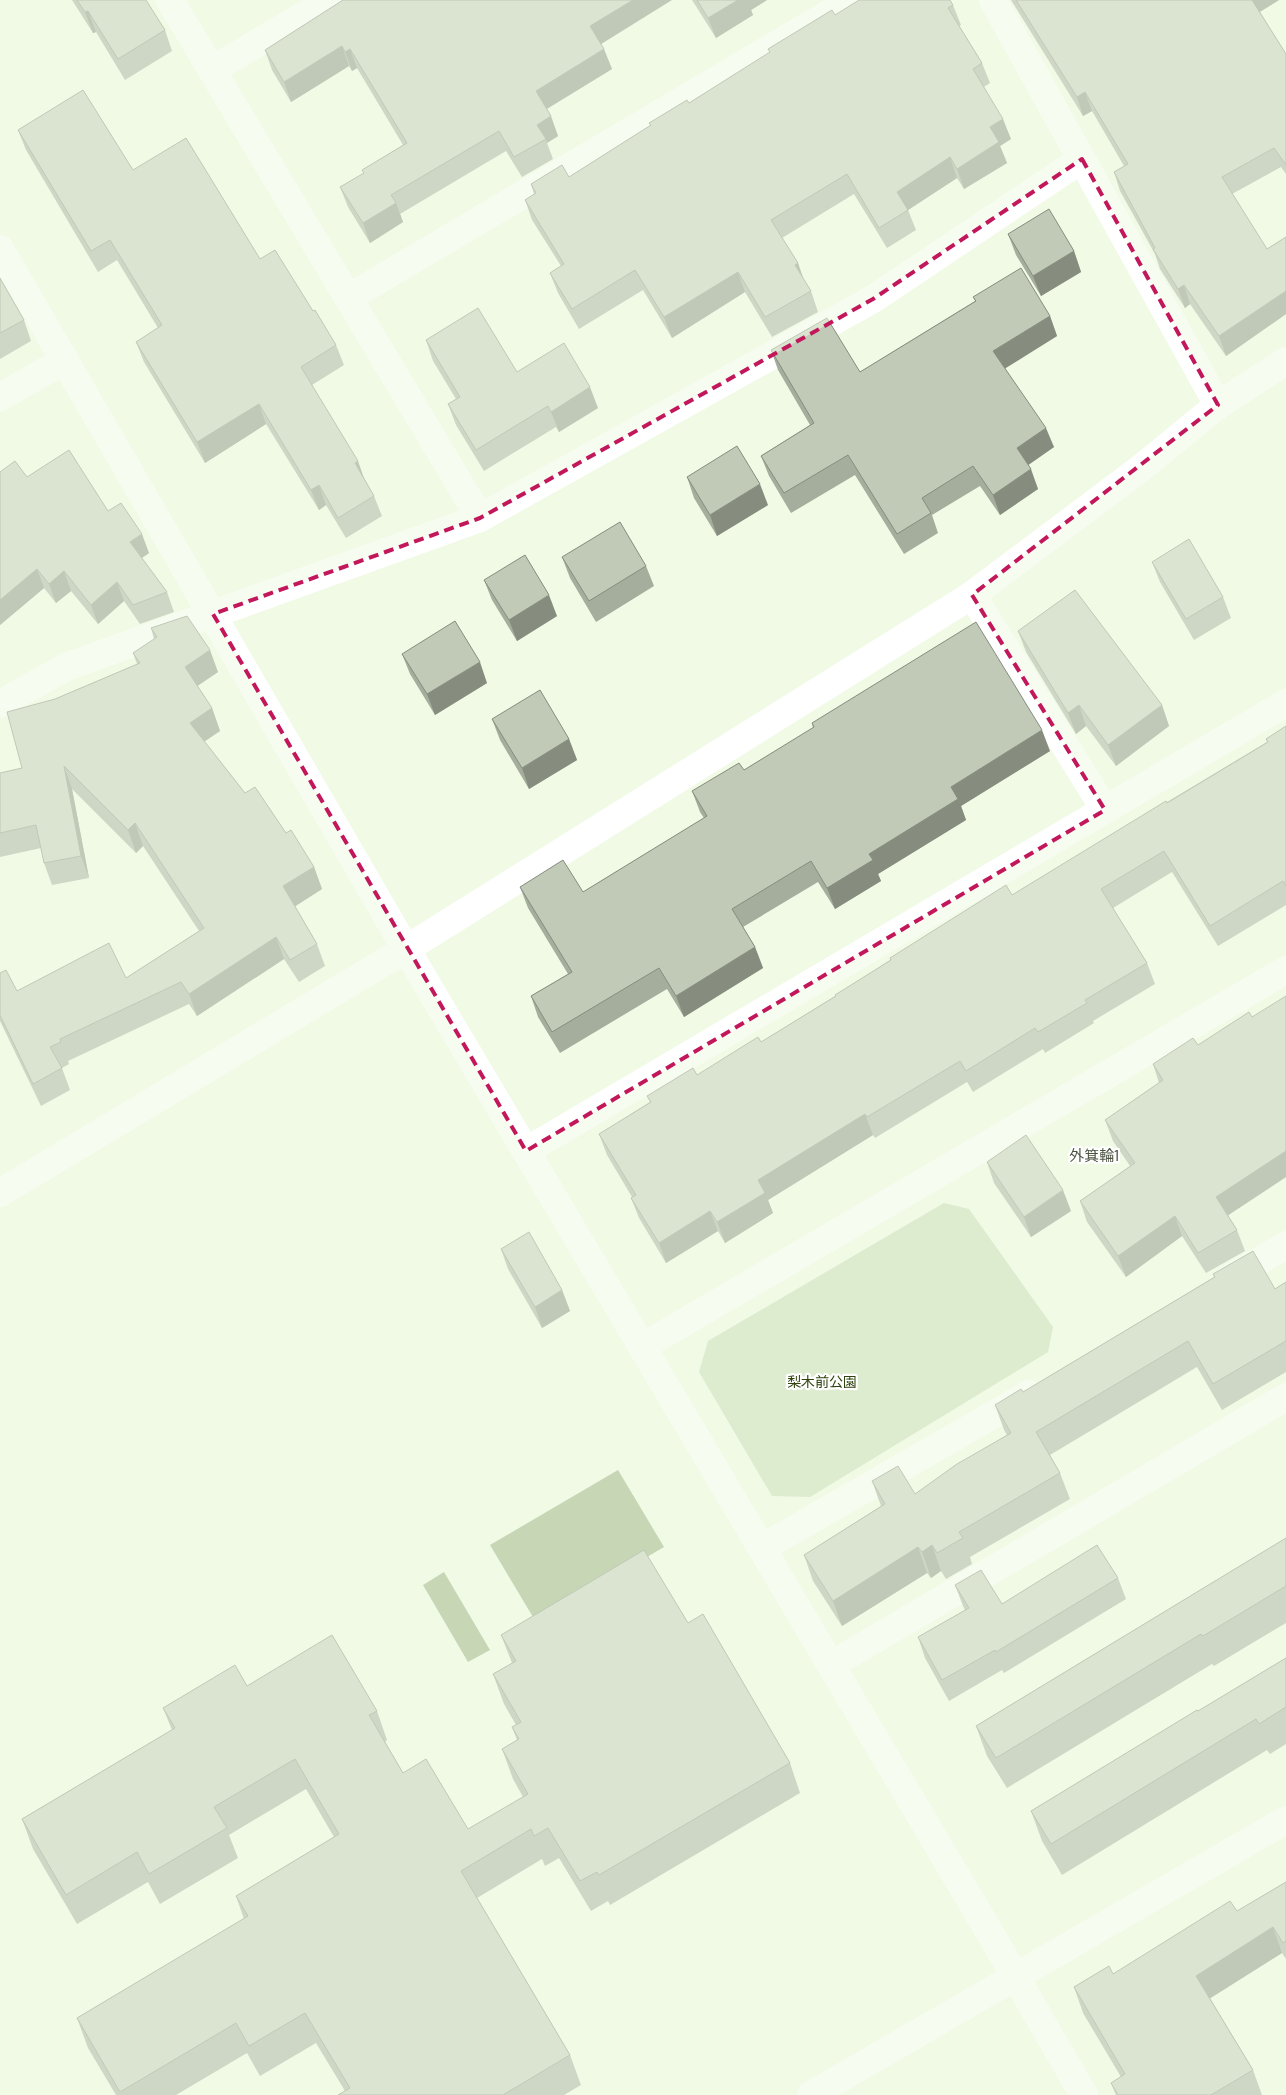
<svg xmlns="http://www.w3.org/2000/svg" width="1286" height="2095" font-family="'DM Sans','Noto Sans JP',sans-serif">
<rect width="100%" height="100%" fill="#f0fae5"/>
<path fill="#c5d9b1" d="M 944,1203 L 969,1209 L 1053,1327 L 1048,1352 L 810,1497 L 772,1496 L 699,1372 L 708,1341 Z"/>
<g fill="#94aa7a">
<path d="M 618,1470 L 664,1547 L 536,1622 L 490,1545 Z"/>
<path d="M 444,1572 L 490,1650 L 468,1662 L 423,1585 Z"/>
</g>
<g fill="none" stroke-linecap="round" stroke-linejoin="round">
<g stroke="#fff" stroke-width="28">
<path d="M 170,0 L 480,518"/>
<path d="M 993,0 L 1218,405"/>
<path d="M 212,70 L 330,0"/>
<path d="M 0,249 L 406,949 L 990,1933 L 1084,2095"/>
<path d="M 348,298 L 852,0"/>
<path d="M 0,397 L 65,360"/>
<path d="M 972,595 L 1105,810"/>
<path d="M 0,704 L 66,667 L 480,518 L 873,299 L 1082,159"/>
<path d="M 526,1151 L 1286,703"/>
<path d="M 0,1193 L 406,949 L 972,595 L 1140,469 L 1218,405 L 1286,361"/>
<path d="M 1227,1280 L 1286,1245"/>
<path d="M 642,1347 L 1286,970"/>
<path d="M 762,1548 L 1029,1394"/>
<path d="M 831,1665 L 1286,1397"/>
<path d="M 811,2095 L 1286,1820"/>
</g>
</g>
<g fill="#a5ae9d">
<path d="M 72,0 L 141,0 L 165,30 L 172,51 L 125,80 L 96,32 L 93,33 Z"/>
<path d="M 343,0 L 601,44 L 612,69 L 547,109 L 558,136 L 547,143 L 553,159 L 522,177 L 506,151 L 400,214 L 403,222 L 370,243 L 348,207 L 340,187 L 364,173 L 362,170 L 403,145 L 357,68 L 352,71 L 349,66 L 291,102 L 272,70 L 265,50 Z"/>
<path d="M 692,0 L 767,0 L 751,10 L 753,15 L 716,38 Z"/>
<path d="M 1011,0 L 1279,0 L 1260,12 L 1286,54 L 1286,174 L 1281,167 L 1232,194 L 1267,249 L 1286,237 L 1286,314 L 1226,356 L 1190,304 L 1185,308 L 1160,269 L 1155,254 L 1120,191 L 1114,172 L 1124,166 L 1092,111 L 1083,116 Z"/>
<path d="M 953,5 L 961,25 L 959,26 L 982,63 L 990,83 L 984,87 L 1011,139 L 1000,146 L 1007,163 L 964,189 L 957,178 L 908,210 L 916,230 L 887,248 L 854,194 L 782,238 L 798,263 L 803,278 L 811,291 L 818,312 L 772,337 L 745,292 L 672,338 L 643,290 L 579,329 L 558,293 L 550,273 L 561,266 L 532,220 L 525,200 L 534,194 L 531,184 L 569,177 L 650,126 L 649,123 L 689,103 L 770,53 L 768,49 L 835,15 Z"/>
<path d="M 18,130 L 133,170 L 260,259 L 313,311 L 336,345 L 344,365 L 312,385 L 374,496 L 382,516 L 346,538 L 326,505 L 319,510 L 266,424 L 205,463 L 144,362 L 136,342 L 158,328 L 117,260 L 98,272 L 26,150 Z"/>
<path d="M 1008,234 L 1074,251 L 1081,272 L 1041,296 L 1016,255 Z"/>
<path d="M 0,278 L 24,320 L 31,341 L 0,359 Z"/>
<path d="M 973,297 L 1050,316 L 1057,336 L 1005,368 L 1054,447 L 1028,465 L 1038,489 L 1000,515 L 980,486 L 932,515 L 938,533 L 904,554 L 855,475 L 791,513 L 769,476 L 761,456 L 810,425 L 778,370 L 771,350 L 860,372 L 975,301 Z"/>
<path d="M 426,340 L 517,372 L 598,408 L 559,432 L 556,427 L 484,471 L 456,425 L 448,404 L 456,399 L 433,361 Z"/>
<path d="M 0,472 L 27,477 L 108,511 L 149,553 L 142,558 L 167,592 L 174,612 L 140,624 L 124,601 L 98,624 L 71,591 L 56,603 L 44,588 L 0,625 Z"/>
<path d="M 687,477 L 768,505 L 717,536 L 694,498 Z"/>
<path d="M 562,557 L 646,566 L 654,586 L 596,622 L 570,578 Z"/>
<path d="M 1152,562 L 1223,597 L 1231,618 L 1194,640 L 1160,582 Z"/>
<path d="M 484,580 L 557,616 L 517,641 L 492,600 Z"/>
<path d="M 151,628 L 218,672 L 197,686 L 212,708 L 220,731 L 204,741 L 245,793 L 286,833 L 314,867 L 322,889 L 295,906 L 317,944 L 325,966 L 299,982 L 284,959 L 197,1016 L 189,1004 L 68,1061 L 69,1064 L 62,1068 L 70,1090 L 41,1106 L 0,1021 L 0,973 L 17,991 L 126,978 L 199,931 L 143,846 L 136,853 L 72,789 L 89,878 L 52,885 L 44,863 L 41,848 L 0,857 L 0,773 L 22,768 L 55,699 L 137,664 L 133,653 L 154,639 Z"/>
<path d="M 1018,631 L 1162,705 L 1169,726 L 1116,766 L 1086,726 L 1076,734 L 1026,652 Z"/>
<path d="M 402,654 L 487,683 L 435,715 L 410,674 Z"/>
<path d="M 492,719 L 569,739 L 577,760 L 529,789 L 500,740 Z"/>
<path d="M 812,723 L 1050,751 L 961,806 L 966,820 L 878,874 L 881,881 L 835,909 L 818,882 L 743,927 L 755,947 L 763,968 L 684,1017 L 667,989 L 560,1053 L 538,1017 L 531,996 L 568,974 L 528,908 L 520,887 L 583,892 L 704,818 L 700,812 L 692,791 L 744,770 L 813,728 Z"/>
<path d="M 1286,726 L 1286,905 L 1218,946 L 1172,872 L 1113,908 L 1147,963 L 1155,984 L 1093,1021 L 1094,1023 L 1045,1053 L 1043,1049 L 973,1092 L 967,1082 L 875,1138 L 873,1135 L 768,1200 L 773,1213 L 725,1243 L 718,1231 L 666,1263 L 639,1218 L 631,1198 L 632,1197 L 607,1155 L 599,1134 L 650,1102 L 647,1096 L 697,1075 L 761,1042 L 835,996 L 890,960 L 890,958 L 1012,895 L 1267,742 L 1266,739 Z"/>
<path d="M 1153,1064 L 1286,1177 L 1228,1215 L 1237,1230 L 1245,1251 L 1206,1273 L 1182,1236 L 1126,1277 L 1087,1222 L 1080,1201 L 1130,1166 L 1113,1141 L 1105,1120 L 1159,1083 Z"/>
<path d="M 987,1162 L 1071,1211 L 1031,1237 L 994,1183 Z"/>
<path d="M 501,1249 L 562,1290 L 570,1311 L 542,1328 L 508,1269 Z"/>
<path d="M 1213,1274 L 1275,1289 L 1286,1282 L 1286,1372 L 1222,1410 L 1197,1367 L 1050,1455 L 1060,1473 L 1070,1499 L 970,1557 L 972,1564 L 946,1579 L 941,1571 L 931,1578 L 927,1573 L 842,1626 L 813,1581 L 804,1555 L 881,1506 L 872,1481 L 915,1494 L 1007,1435 L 1004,1430 L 995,1405 L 1023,1392 L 1214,1277 Z"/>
<path d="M 1286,1538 L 1286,1623 L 1214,1666 L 1212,1664 L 1007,1788 L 987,1756 L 976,1726 Z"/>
<path d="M 1118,1578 L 1126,1599 L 1004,1673 L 1002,1670 L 949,1701 L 925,1658 L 918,1637 L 965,1610 L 963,1606 L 955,1585 L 1002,1604 Z"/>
<path d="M 688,1623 L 790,1763 L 800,1793 L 610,1905 L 608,1901 L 591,1911 L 559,1858 L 545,1866 L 542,1859 L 477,1898 L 570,2055 L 581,2085 L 564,2095 L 338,2095 L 345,2091 L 316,2043 L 260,2076 L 247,2053 L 176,2095 L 116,2095 L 88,2048 L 77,2018 L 244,1919 L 236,1896 L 334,1837 L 306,1789 L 229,1835 L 238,1858 L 160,1904 L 148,1882 L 77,1924 L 33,1849 L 22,1819 L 172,1730 L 163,1708 L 247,1686 L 377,1711 L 387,1740 L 385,1742 L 403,1773 L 468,1829 L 523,1797 L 513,1779 L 502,1749 L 517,1740 L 512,1727 L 516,1725 L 504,1704 L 493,1674 L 512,1663 L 501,1635 Z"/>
<path d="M 1286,1658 L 1286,1744 L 1270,1754 L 1267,1750 L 1062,1875 L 1042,1841 L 1031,1811 Z"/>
<path d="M 1286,1882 L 1286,1959 L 1282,1953 L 1210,1998 L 1253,2070 L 1262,2095 L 1116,2095 L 1111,2083 L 1121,2077 L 1083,2013 L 1074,1987 L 1113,1974 L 1237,1911 Z"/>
</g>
<g fill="#868d7f">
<path d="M 633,0 L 672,0 L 598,46 L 590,26 Z"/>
<path d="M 738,0 L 767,0 L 751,10 L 753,15 L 716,38 L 708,18 Z"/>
<path d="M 1251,0 L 1279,0 L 1256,14 Z"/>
<path d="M 88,11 L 96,32 L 93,33 L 85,12 Z"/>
<path d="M 342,46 L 349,66 L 291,102 L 284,82 Z"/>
<path d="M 350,49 L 357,68 L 352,71 L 345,52 Z"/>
<path d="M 604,49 L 612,69 L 543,111 L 536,91 Z"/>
<path d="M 1085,92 L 1092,111 L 1083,116 L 1077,97 Z"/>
<path d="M 551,116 L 558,136 L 547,143 L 546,139 L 537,125 Z"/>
<path d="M 1003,119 L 1011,139 L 1000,146 L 1007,163 L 964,189 L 957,169 L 990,127 Z"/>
<path d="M 950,157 L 957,178 L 905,212 L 897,192 Z"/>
<path d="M 396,203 L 403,222 L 370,243 L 363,223 Z"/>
<path d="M 1074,251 L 1081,272 L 1041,296 L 1033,276 Z"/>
<path d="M 798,263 L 805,284 L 795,265 Z"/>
<path d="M 738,272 L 745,292 L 672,338 L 664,317 Z"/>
<path d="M 1184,285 L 1190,304 L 1185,308 L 1178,289 Z"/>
<path d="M 1286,291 L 1286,314 L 1226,356 L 1219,336 Z"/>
<path d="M 1050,316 L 1057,336 L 1001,371 L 993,351 Z"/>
<path d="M 590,387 L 598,408 L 559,432 L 551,412 Z"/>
<path d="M 259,404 L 266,424 L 205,463 L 197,442 Z"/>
<path d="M 1046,428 L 1054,447 L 1024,468 L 1017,448 Z"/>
<path d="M 358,461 L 365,481 L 355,463 Z"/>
<path d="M 1031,469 L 1038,489 L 1000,515 L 993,495 Z"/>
<path d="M 760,484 L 768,505 L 717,536 L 710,515 Z"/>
<path d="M 319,485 L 326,505 L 319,510 L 311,490 Z"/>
<path d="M 142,534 L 149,553 L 137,561 L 130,542 Z"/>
<path d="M 37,569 L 44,588 L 0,625 L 0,600 Z"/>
<path d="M 64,571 L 71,591 L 56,603 L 49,584 Z"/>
<path d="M 117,582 L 124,601 L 98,624 L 91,605 Z"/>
<path d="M 549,595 L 557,616 L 517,641 L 509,620 Z"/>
<path d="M 210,650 L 218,672 L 193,689 L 185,667 Z"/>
<path d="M 480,662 L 487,683 L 435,715 L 427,694 Z"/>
<path d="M 1079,705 L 1086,726 L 1076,734 L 1068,713 Z"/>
<path d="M 1162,705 L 1169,726 L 1116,766 L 1108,745 Z"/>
<path d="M 212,708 L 220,731 L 198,746 L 190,723 Z"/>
<path d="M 1042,730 L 1050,751 L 961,806 L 966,820 L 878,874 L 881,881 L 835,909 L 827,888 L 951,787 Z"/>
<path d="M 569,739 L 577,760 L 529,789 L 522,768 Z"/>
<path d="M 64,766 L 72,789 L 89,878 L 81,856 Z"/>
<path d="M 135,823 L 143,846 L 136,853 L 128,830 Z"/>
<path d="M 314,867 L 322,889 L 291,909 L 283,886 Z"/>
<path d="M 276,937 L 284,959 L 197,1016 L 189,994 Z"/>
<path d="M 755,947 L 763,968 L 684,1017 L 676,996 Z"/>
<path d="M 865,1114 L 873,1135 L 768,1200 L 773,1213 L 725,1243 L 717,1222 L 758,1180 Z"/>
<path d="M 1286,1151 L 1286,1177 L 1224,1218 L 1216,1197 Z"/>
<path d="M 1063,1190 L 1071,1211 L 1031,1237 L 1024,1217 Z"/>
<path d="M 710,1211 L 718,1231 L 666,1263 L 659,1243 Z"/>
<path d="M 1175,1216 L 1182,1236 L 1126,1277 L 1118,1256 Z"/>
<path d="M 562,1290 L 570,1311 L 542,1328 L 535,1307 Z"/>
<path d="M 932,1545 L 941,1571 L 931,1578 L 922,1552 Z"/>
<path d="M 918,1547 L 927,1573 L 842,1626 L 833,1601 Z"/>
<path d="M 1273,1927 L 1282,1953 L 1206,2001 L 1196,1976 Z"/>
</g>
<g fill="#c0cab6" stroke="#868d7f">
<path d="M 77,0 L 146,0 L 165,30 L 118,59 L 88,11 L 85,12 Z"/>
<path d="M 343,0 L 633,0 L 590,26 L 604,49 L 536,91 L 551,116 L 537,125 L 546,139 L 514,157 L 499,131 L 391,195 L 396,203 L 363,223 L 340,187 L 364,173 L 362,170 L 407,143 L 350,49 L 345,52 L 342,46 L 284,82 L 265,50 Z"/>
<path d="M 697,0 L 738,0 L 708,18 Z"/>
<path d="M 859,0 L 950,0 L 953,5 L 948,8 L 982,63 L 973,69 L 1003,119 L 990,127 L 999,142 L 957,169 L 950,157 L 897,192 L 908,210 L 879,228 L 847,174 L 771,220 L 798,263 L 795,265 L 811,291 L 765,317 L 738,272 L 664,317 L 635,270 L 572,309 L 550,273 L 564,264 L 525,200 L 536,193 L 531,184 L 562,165 L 569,177 L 651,125 L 649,123 L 687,100 L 689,103 L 770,52 L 768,49 L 832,10 L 835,15 Z"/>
<path d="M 1016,0 L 1252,0 L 1286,54 L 1286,165 L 1274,148 L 1222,177 L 1267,249 L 1286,237 L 1286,291 L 1219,336 L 1184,285 L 1178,289 L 1153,249 L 1155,248 L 1114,172 L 1128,164 L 1085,92 L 1077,97 Z"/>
<path d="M 83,90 L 133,170 L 186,138 L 260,259 L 275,250 L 313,311 L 315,310 L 336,345 L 301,367 L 358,461 L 355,463 L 374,496 L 338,518 L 319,485 L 311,490 L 259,404 L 197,442 L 136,342 L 162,325 L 110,240 L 91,251 L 18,130 Z"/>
<path d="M 1049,209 L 1074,251 L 1033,276 L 1008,234 Z"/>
<path d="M 1021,268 L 1050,316 L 993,351 L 1046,428 L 1017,448 L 1031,469 L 993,495 L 973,466 L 922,498 L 931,513 L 897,534 L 848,455 L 784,493 L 761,456 L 814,423 L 771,350 L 827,318 L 860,372 L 976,301 L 973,297 Z"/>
<path d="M 0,278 L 24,320 L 0,333 Z"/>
<path d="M 478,308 L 517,372 L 564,343 L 590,387 L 551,412 L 548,406 L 476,450 L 448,404 L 460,397 L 426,340 Z"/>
<path d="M 737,446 L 760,484 L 710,515 L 687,477 Z"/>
<path d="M 69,450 L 108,511 L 121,503 L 142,534 L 130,542 L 167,592 L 133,605 L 117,582 L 91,605 L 64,571 L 49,584 L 37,569 L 0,600 L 0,472 L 15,461 L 27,477 Z"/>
<path d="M 620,522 L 646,566 L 589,601 L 562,557 Z"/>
<path d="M 1189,539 L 1223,597 L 1186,619 L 1152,562 Z"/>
<path d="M 525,555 L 549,595 L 509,620 L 484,580 Z"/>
<path d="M 1075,590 L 1162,705 L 1108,745 L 1079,705 L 1068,713 L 1018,631 Z"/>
<path d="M 187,616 L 210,650 L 185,667 L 212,708 L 190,723 L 245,793 L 255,787 L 286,833 L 291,830 L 314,867 L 283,886 L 317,944 L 290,960 L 276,937 L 189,994 L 181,982 L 60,1039 L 61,1042 L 50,1047 L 62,1068 L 33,1084 L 0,1015 L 0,973 L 6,970 L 17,991 L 109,943 L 126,978 L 204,928 L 135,823 L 128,830 L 64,766 L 81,856 L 44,863 L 36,825 L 0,833 L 0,773 L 22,768 L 7,712 L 55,699 L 140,663 L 133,653 L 157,637 L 151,628 Z"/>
<path d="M 455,621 L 480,662 L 427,694 L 402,654 Z"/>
<path d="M 976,622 L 1042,730 L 951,787 L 958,799 L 869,854 L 873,860 L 827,888 L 811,861 L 732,909 L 755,947 L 676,996 L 659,968 L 552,1032 L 531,996 L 572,972 L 520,887 L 563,860 L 583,892 L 707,816 L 692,791 L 739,763 L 744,770 L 814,727 L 812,723 Z"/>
<path d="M 540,690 L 569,739 L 522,768 L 492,719 Z"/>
<path d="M 1286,726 L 1286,886 L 1283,881 L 1210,926 L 1164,851 L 1101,889 L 1147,963 L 1085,1000 L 1087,1003 L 1038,1032 L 1035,1028 L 966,1071 L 960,1061 L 867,1117 L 865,1114 L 758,1180 L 765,1193 L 717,1222 L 710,1211 L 659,1243 L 631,1198 L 636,1195 L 599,1134 L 651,1102 L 647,1096 L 693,1068 L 697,1075 L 758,1037 L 761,1042 L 836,996 L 835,995 L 891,960 L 890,958 L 1006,885 L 1012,895 L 1166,801 L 1167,803 L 1268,742 L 1266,739 Z"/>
<path d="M 1286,996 L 1286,1151 L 1216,1197 L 1237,1230 L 1198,1253 L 1175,1216 L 1118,1256 L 1080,1201 L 1135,1163 L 1105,1120 L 1163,1080 L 1153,1064 L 1193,1038 L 1198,1045 L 1249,1012 L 1252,1017 Z"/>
<path d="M 1026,1135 L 1063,1190 L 1024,1217 L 987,1162 Z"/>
<path d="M 529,1232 L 562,1290 L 535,1307 L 501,1249 Z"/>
<path d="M 1253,1251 L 1275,1289 L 1286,1282 L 1286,1341 L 1213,1384 L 1188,1341 L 1036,1432 L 1060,1473 L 959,1532 L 963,1538 L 937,1553 L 932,1545 L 922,1552 L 918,1547 L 833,1601 L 804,1555 L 885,1504 L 872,1481 L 898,1466 L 915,1494 L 957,1464 L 1011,1433 L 995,1405 L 1021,1389 L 1023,1392 L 1215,1277 L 1213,1274 Z"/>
<path d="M 1286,1538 L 1286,1586 L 1203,1636 L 1201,1634 L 996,1758 L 976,1726 Z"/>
<path d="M 1097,1545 L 1118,1578 L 996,1652 L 995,1650 L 942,1680 L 918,1637 L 969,1608 L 955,1585 L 981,1570 L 1002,1604 Z"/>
<path d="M 644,1550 L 688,1623 L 703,1614 L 790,1763 L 599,1875 L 597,1872 L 580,1881 L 548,1828 L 534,1836 L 531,1829 L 461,1871 L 570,2055 L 503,2095 L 338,2095 L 350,2088 L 305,2013 L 249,2046 L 236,2023 L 120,2092 L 77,2018 L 248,1916 L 236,1896 L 339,1834 L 295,1759 L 214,1807 L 227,1828 L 149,1874 L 137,1852 L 66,1895 L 22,1819 L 175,1728 L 163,1708 L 235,1665 L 247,1686 L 332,1635 L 377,1711 L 369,1715 L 403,1773 L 426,1759 L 468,1829 L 528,1794 L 502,1749 L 519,1739 L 512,1727 L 521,1722 L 493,1674 L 516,1661 L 501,1635 Z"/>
<path d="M 1286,1658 L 1286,1707 L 1259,1724 L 1256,1719 L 1051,1844 L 1031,1811 L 1197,1710 L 1198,1711 Z"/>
<path d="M 1286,1882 L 1286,1941 L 1283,1943 L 1273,1927 L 1196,1976 L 1253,2070 L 1211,2095 L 1118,2095 L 1111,2083 L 1125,2074 L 1074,1987 L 1109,1966 L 1113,1974 L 1230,1901 L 1237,1911 Z"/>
</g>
<path d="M0 0H1286V2095H0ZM 1082,159 L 1218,405 L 972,595 L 1105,810 L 526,1151 L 213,614 L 480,518 L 873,299 Z" fill="#f0fae5" fill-opacity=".55" fill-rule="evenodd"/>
<path fill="none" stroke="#c2185b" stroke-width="4" stroke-dasharray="10 6" stroke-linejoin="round" d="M 1082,159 L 1218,405 L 972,595 L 1105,810 L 526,1151 L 213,614 L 480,518 L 873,299 Z"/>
<g text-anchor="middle" stroke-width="4.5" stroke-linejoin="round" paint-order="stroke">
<g font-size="14" fill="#2e430d" stroke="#fff">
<text x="822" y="1387">梨木前公園</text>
</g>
<g font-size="15" fill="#4b5342" stroke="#fff">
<text x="1094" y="1161">外箕輪1</text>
</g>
</g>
</svg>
